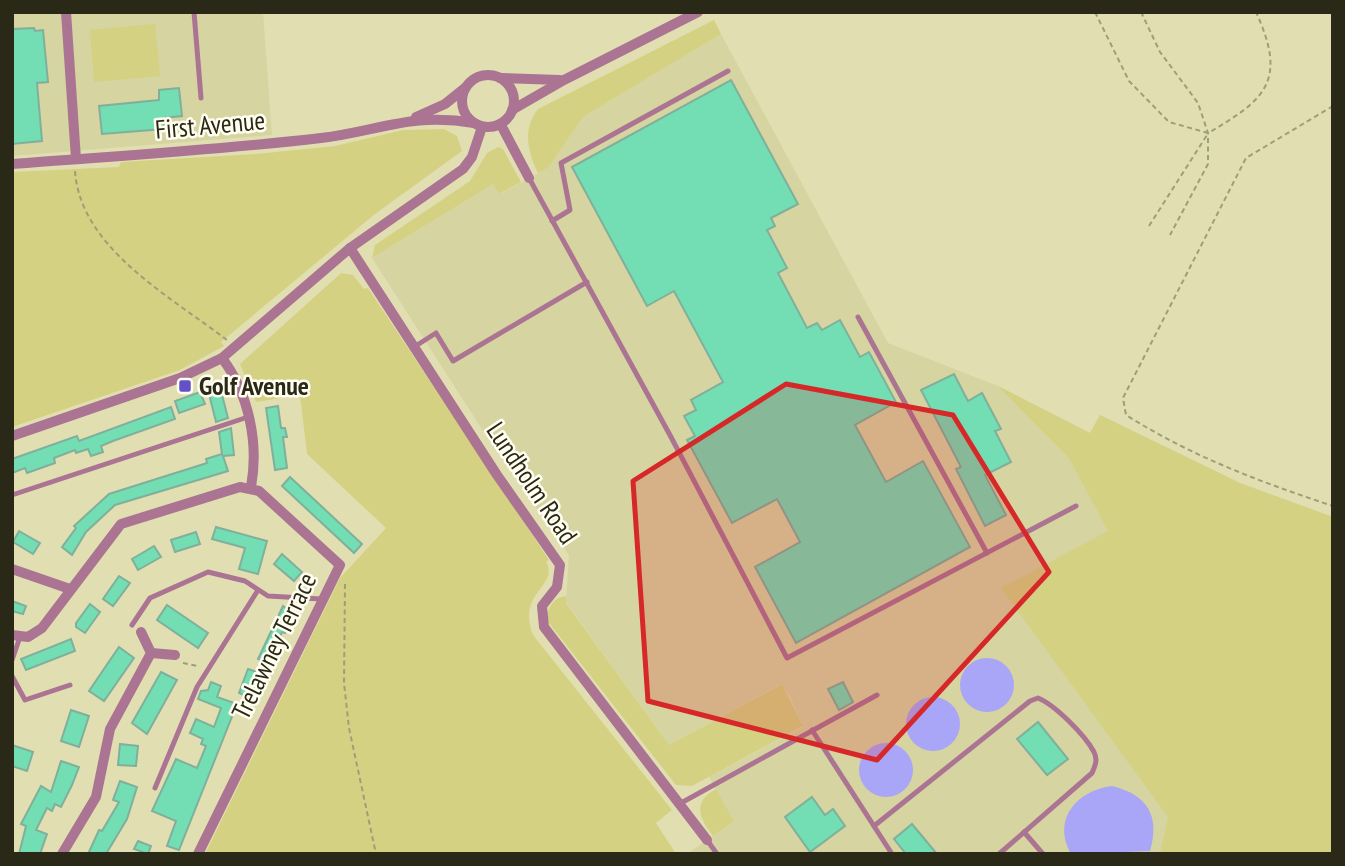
<svg xmlns="http://www.w3.org/2000/svg" width="1345" height="866" font-family="'PT Sans Narrow',sans-serif">
<rect width="100%" height="100%" fill="#e1dfb2"/>
<g fill="#d6d4a0">
<path d="M 12,12 L 263,12 L 272,135 L 12,156 Z"/>
<path d="M 721,34 L 888,343 L 998,386 L 1090,433 L 1100,415 L 1240,483 L 1333,517 L 1333,854 L 687,854 L 734,821 L 709,777 L 803,727 L 790,697 L 781,684 L 669,745 L 566,602 L 569,555 L 492,445 L 372,258 L 493,184 L 500,194 L 548,168 L 583,117 Z"/>
</g>
<g fill="#d5d182">
<path d="M 714,20 L 721,34 L 583,117 L 548,168 L 538,173 C 528,152 522,129 538,109 Z"/>
<path d="M 155,24 L 160,76 L 94,82 L 90,30 Z"/>
<path d="M 444,129 L 457,136 L 462,151 L 375,214 L 221,342 L 224,346 L 180,370 L 12,427 L 12,172 L 119,167 L 121,162 L 256,154 L 335,146 L 403,130 Z"/>
<path d="M 498,147 L 503,149 L 521,182 L 499,194 L 493,184 L 372,258 L 375,245 L 470,181 L 487,153 Z"/>
<path d="M 341,273 L 353,275 L 364,289 L 368,288 L 549,560 L 546,562 C 560,587 516,591 533,635 L 672,810 L 656,823 L 676,854 L 205,854 L 340,578 L 386,528 L 307,454 L 300,395 L 256,402 L 240,364 Z"/>
<path d="M 998,386 L 1090,433 L 1100,415 L 1240,483 L 1333,517 L 1333,854 L 1160,854 L 1168,817 L 1001,588 L 1108,531 L 1069,458 Z"/>
<path d="M 566,596 L 566,603 L 669,745 L 782,684 L 803,726 L 692,786 L 676,785 L 549,623 L 547,616 C 550,604 554,598 566,596 Z"/>
<path d="M 716,789 L 734,821 L 713,836 C 699,818 692,802 716,789 Z"/>
</g>
<g fill="#a9a5f7">
<circle cx="987" cy="685" r="27"/>
<circle cx="933" cy="724" r="27"/>
<circle cx="886" cy="770" r="27"/>
<path d="M 1112,786 C 1148,795 1160,816 1150,851 L 1071,854 C 1051,819 1078,790 1112,786 Z"/>
</g>
<g fill="#73ddb3" stroke="#80b09b" stroke-width="2">
<path d="M 34,28 L 35,31 L 43,30 L 48,82 L 37,83 L 42,141 L 12,144 L 12,29 Z"/>
<path d="M 731,80 L 798,204 L 771,218 L 775,226 L 767,230 L 787,268 L 778,273 L 807,328 L 817,323 L 822,330 L 840,320 L 860,357 L 869,352 L 896,402 L 855,425 L 886,482 L 923,461 L 970,547 L 796,643 L 755,567 L 800,542 L 777,499 L 732,523 L 687,440 L 695,436 L 684,416 L 696,410 L 691,400 L 723,382 L 674,291 L 647,306 L 572,167 Z"/>
<path d="M 179,88 L 182,116 L 163,118 L 164,129 L 102,134 L 99,106 L 159,100 L 159,90 Z"/>
<path d="M 954,374 L 968,401 L 982,393 L 1001,429 L 995,431 L 1011,462 L 985,475 L 1006,515 L 985,526 L 956,469 L 961,467 L 921,390 Z"/>
<path d="M 221,391 L 228,418 L 216,422 L 209,394 Z"/>
<path d="M 200,392 L 205,404 L 179,413 L 175,401 Z"/>
<path d="M 278,406 L 281,428 L 285,428 L 287,437 L 283,437 L 287,468 L 275,470 L 266,408 Z"/>
<path d="M 171,407 L 175,419 L 113,441 L 101,446 L 103,452 L 91,456 L 88,449 L 76,453 L 75,450 L 54,458 L 55,463 L 27,473 L 25,468 L 12,473 L 12,459 L 77,436 L 79,441 Z"/>
<path d="M 231,428 L 234,455 L 223,456 L 228,471 L 115,505 L 86,532 L 72,555 L 62,547 L 76,528 L 74,526 L 109,494 L 207,463 L 206,459 L 222,454 L 219,432 Z"/>
<path d="M 290,477 L 362,544 L 354,553 L 282,486 Z"/>
<path d="M 216,527 L 267,541 L 258,574 L 239,569 L 245,548 L 212,539 Z"/>
<path d="M 19,531 L 40,543 L 33,554 L 13,542 Z"/>
<path d="M 196,532 L 200,544 L 175,552 L 171,540 Z"/>
<path d="M 154,546 L 161,557 L 138,570 L 132,559 Z"/>
<path d="M 282,554 L 302,572 L 294,581 L 274,564 Z"/>
<path d="M 119,576 L 130,583 L 113,606 L 103,599 Z"/>
<path d="M 12,601 L 26,606 L 23,614 L 12,611 Z"/>
<path d="M 90,604 L 100,612 L 85,633 L 76,627 L 76,623 Z"/>
<path d="M 167,605 L 208,633 L 198,648 L 157,620 Z"/>
<path d="M 283,606 L 294,613 L 285,633 L 282,632 L 269,664 L 258,659 Z"/>
<path d="M 71,639 L 75,651 L 26,670 L 21,659 Z"/>
<path d="M 119,647 L 134,658 L 104,701 L 89,691 Z"/>
<path d="M 248,669 L 260,673 L 250,698 L 239,693 Z"/>
<path d="M 161,672 L 177,680 L 147,734 L 132,723 Z"/>
<path d="M 211,682 L 221,686 L 217,697 L 237,704 L 179,850 L 167,846 L 176,821 L 152,811 L 176,759 L 197,768 L 206,746 L 201,744 L 203,739 L 190,733 L 196,719 L 214,727 L 221,708 L 198,699 L 201,691 L 208,690 Z"/>
<path d="M 843,682 L 853,702 L 839,710 L 828,689 Z"/>
<path d="M 71,710 L 89,716 L 79,747 L 61,741 Z"/>
<path d="M 1038,722 L 1068,759 L 1047,775 L 1017,739 Z"/>
<path d="M 120,744 L 138,746 L 136,766 L 118,765 Z"/>
<path d="M 12,745 L 33,752 L 27,771 L 12,766 Z"/>
<path d="M 61,761 L 79,767 L 72,785 L 61,807 L 55,804 L 52,811 L 47,808 L 36,830 L 47,834 L 40,854 L 19,854 L 26,826 L 21,824 L 41,786 L 51,792 Z"/>
<path d="M 120,781 L 137,787 L 127,819 L 106,854 L 88,854 L 99,830 L 102,831 L 119,802 L 113,800 Z"/>
<path d="M 812,797 L 825,815 L 833,809 L 845,826 L 810,852 L 785,817 Z"/>
<path d="M 912,824 L 937,854 L 906,854 L 894,839 Z"/>
<path d="M 138,841 L 151,846 L 148,854 L 134,849 Z"/>
</g>
<g fill="none" stroke-linecap="round" stroke-linejoin="round">
<g stroke="#9f9e7a" stroke-width="2" stroke-dasharray="5 3.5" stroke-linecap="butt">
<path d="M 1095,12 L 1129,81 L 1169,122 L 1208,133 C 1267,99 1287,80 1256,12"/>
<path d="M 1141,12 L 1160,52 L 1198,103 L 1208,133 L 1208,164 L 1170,235"/>
<path d="M 1333,106 L 1246,158 L 1123,398 L 1126,415 C 1191,456 1260,482 1333,506"/>
<path d="M 75,171 C 80,248 171,297 227,340"/>
<path d="M 1149,226 L 1207,135"/>
<path d="M 345,584 L 344,683 L 349,728 L 376,854"/>
<path d="M 183,663 L 198,666"/>
</g>
<g stroke="#ab7492" stroke-width="5">
<path d="M 194,12 L 201,98"/>
<path d="M 529,178 L 671,437 L 787,658 L 1076,506"/>
<path d="M 552,221 L 570,210 L 561,163 L 728,71"/>
<path d="M 858,317 L 987,553"/>
<path d="M 414,347 L 436,333 L 453,361 L 587,282"/>
<path d="M 12,495 L 248,417"/>
<path d="M 132,625 L 150,598 L 208,572 L 245,581 L 268,596 L 321,599"/>
<path d="M 12,660 L 20,637"/>
<path d="M 12,676 L 25,700 L 70,685"/>
<path d="M 812,730 L 892,854"/>
<path d="M 155,788 L 197,687 L 258,590"/>
<path d="M 681,803 L 877,695"/>
<path d="M 874,826 L 1030,701 L 1038,698 C 1055,705 1085,735 1094,752 C 1098,760 1095,766 1092,773 L 999,854"/>
<path d="M 1024,832 L 1043,854"/>
<path d="M 707,840 L 717,854"/>
</g>
<g stroke="#ab7492" stroke-width="10">
<path d="M 66,12 L 76,159"/>
<circle cx="488" cy="101" r="26"/>
<path d="M 500,78 L 560,80"/>
<path d="M 512,110 L 564,80 L 698,12"/>
<path d="M 416,117 L 445,104 L 465,88"/>
<path d="M 501,125 L 529,178"/>
<path d="M 12,164 C 115,156 219,150 321,138 C 379,131 412,112 474,123"/>
<path d="M 350,248 L 497,475 L 560,565 L 557,587 L 542,606 L 544,627 L 707,840"/>
<path d="M 222,358 C 249,394 259,443 251,487"/>
<path d="M 12,436 L 180,378 L 222,358 L 350,248 L 463,169 L 472,157 L 482,127"/>
<path d="M 12,569 L 70,589"/>
<path d="M 12,635 L 28,637 L 42,628 L 121,524 L 240,487 L 259,491 L 340,565 L 198,854"/>
<path d="M 151,653 L 175,655"/>
<path d="M 62,854 L 96,797 L 110,729 L 151,653 L 141,632"/>
</g>
</g>
<path fill="#d62828" fill-opacity="0.2" stroke="#d62828" stroke-width="5" stroke-linejoin="round" d="M 786,384 L 953,415 L 1049,572 L 877,760 L 648,701 L 633,481 Z"/>
<rect fill="#6450c9" stroke="#fffef1" stroke-width="2.5" x="178" y="379" width="14" height="14" rx="3.5"/>
<g text-anchor="middle" stroke-width="5" stroke-linejoin="round" paint-order="stroke">
<g font-size="26" fill="#2a2917" stroke="#fffef1">
<text transform="translate(210 125) rotate(-5)" y="9">First Avenue</text>
<text transform="translate(532 483) rotate(56)" y="9">Lundholm Road</text>
<text transform="translate(274 646) rotate(-64)" y="9">Trelawney Terrace</text>
</g>
<g font-size="26" font-weight="bold" fill="#2a2917" stroke="#fffef1" text-anchor="start">
<text x="199" y="395">Golf Avenue</text>
</g>
</g>
<rect width="1345" height="866" fill="none" stroke="#2a2917" stroke-width="28"/>
</svg>
